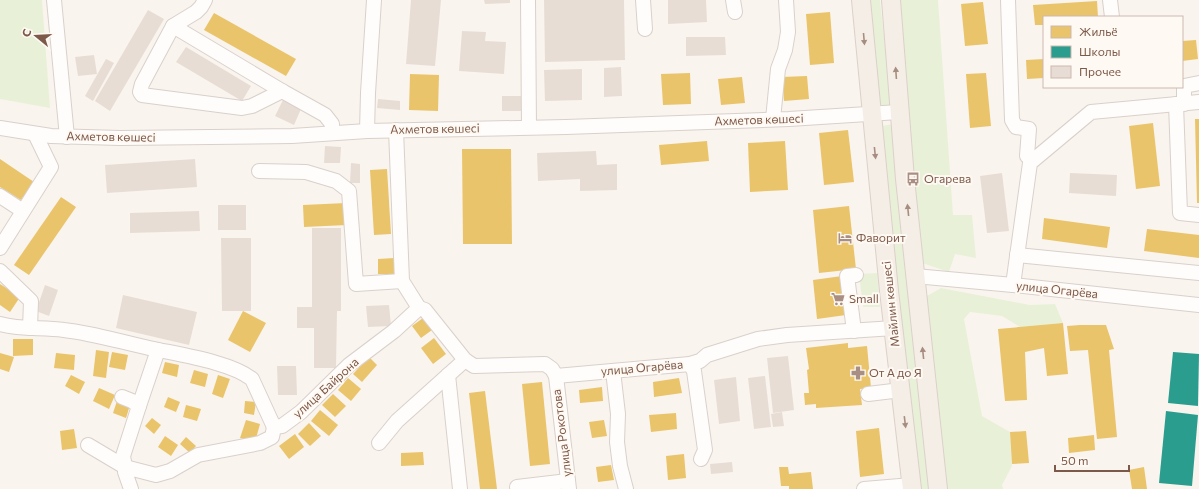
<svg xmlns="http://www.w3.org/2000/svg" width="1199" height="489" font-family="Commissioner,sans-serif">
<rect width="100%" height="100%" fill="#faf4ee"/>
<g fill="#e8f1d8">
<path d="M 0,0 L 42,0 L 50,108 L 0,99 Z"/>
<path d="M 866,0 L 880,0 L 891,103 L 888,109 L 879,107 Z"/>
<path d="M 896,0 L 938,0 L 953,215 L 972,215 L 976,258 L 955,254 L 949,272 L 919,262 Z"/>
<path d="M 893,124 L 936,489 L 920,489 L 894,298 L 882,126 Z"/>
<path d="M 877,273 L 880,307 L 863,307 L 859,274 Z"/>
<path d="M 941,288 L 1030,305 L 1055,304 L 1063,323 L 1020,327 L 1002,316 L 970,312 L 964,319 L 982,416 L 1010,432 L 1012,466 L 1002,485 L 1003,489 L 944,489 L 925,297 Z"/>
</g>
<g fill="#e9c46a">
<path d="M 1097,1 L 1098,17 L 1044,17 L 1044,25 L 1035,25 L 1033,5 Z"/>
<path d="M 983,2 L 988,44 L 965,46 L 961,4 Z"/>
<path d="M 830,12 L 834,63 L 810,65 L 806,14 Z"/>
<path d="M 214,13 L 296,59 L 286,76 L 204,30 Z"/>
<path d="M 1196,40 L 1198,59 L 1182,61 L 1182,41 Z"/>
<path d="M 1044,59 L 1044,78 L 1027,79 L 1026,60 Z"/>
<path d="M 690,73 L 691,104 L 663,105 L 661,74 Z"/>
<path d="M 986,73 L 991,126 L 970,128 L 966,74 Z"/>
<path d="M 410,74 L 439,75 L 438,111 L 409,110 Z"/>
<path d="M 807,76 L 809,99 L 784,101 L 782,77 Z"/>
<path d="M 742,77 L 745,103 L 721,105 L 718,79 Z"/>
<path d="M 1195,119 L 1199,119 L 1199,203 L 1197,203 Z"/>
<path d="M 1153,123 L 1160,186 L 1136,189 L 1129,126 Z"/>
<path d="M 848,130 L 854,182 L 824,185 L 819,133 Z"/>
<path d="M 707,141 L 709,161 L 661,165 L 659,145 Z"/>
<path d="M 785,141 L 788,190 L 750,192 L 748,143 Z"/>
<path d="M 462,149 L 511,149 L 512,244 L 463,244 Z"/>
<path d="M 0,159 L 34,182 L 21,200 L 0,187 Z"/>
<path d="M 387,169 L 391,234 L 374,235 L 370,170 Z"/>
<path d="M 61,197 L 76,207 L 29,275 L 14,265 Z"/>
<path d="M 346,203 L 347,225 L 304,227 L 303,205 Z"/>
<path d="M 849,206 L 856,269 L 819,273 L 813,210 Z"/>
<path d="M 1044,218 L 1110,227 L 1107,248 L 1042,239 Z"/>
<path d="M 1147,229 L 1199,235 L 1199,258 L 1144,251 Z"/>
<path d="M 394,258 L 394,274 L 378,274 L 378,259 Z"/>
<path d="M 842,276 L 846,315 L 817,319 L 813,280 Z"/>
<path d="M 0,284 L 20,297 L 10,312 L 0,305 Z"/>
<path d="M 243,311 L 266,323 L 250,352 L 228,340 Z"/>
<path d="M 423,318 L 432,330 L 421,338 L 412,326 Z"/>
<path d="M 1063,323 L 1068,374 L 1047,376 L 1044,348 L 1025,352 L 1027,400 L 1005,401 L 998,329 Z"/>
<path d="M 1080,325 L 1106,325 L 1114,349 L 1109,350 L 1117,437 L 1097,439 L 1088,350 L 1070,351 L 1067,326 Z"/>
<path d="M 434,338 L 446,354 L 433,364 L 421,348 Z"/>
<path d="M 13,339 L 33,339 L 33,355 L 13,356 Z"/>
<path d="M 848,343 L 848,348 L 867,346 L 871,388 L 860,389 L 862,405 L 816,408 L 816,404 L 805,405 L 804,393 L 809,393 L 807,370 L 809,369 L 806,348 Z"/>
<path d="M 96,350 L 109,352 L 106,378 L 93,376 Z"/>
<path d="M 112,352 L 128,355 L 125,370 L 109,367 Z"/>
<path d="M 0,353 L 14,357 L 9,372 L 0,369 Z"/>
<path d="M 56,353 L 75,355 L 74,370 L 54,368 Z"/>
<path d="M 369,357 L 377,365 L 362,382 L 353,374 Z"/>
<path d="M 165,362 L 179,365 L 177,377 L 162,373 Z"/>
<path d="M 194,370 L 208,374 L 205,387 L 190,383 Z"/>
<path d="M 71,375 L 85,382 L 79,394 L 65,386 Z"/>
<path d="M 218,375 L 230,379 L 223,398 L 212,394 Z"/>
<path d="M 348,378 L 361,389 L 351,401 L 338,390 Z"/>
<path d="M 679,378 L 682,393 L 654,397 L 653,382 Z"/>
<path d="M 542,382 L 550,464 L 530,466 L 522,384 Z"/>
<path d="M 602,387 L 603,401 L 580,403 L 579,390 Z"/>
<path d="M 99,388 L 115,395 L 109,409 L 93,401 Z"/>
<path d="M 485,391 L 497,489 L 480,489 L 469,393 Z"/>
<path d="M 333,394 L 346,406 L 335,417 L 322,405 Z"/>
<path d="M 168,397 L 180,402 L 176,412 L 164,407 Z"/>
<path d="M 117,401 L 130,405 L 126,418 L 113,413 Z"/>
<path d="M 245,401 L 256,402 L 254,415 L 244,413 Z"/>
<path d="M 186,405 L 201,409 L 197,421 L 183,417 Z"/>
<path d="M 320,410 L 338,425 L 329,436 L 311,421 Z"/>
<path d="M 676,413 L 677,429 L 651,432 L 649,415 Z"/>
<path d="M 152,418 L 161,425 L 154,434 L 145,426 Z"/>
<path d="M 246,420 L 260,424 L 255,442 L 240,438 Z"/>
<path d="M 604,420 L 607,436 L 592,438 L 589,422 Z"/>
<path d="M 309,423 L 321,436 L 310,446 L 298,434 Z"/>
<path d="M 879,428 L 884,474 L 860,477 L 856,431 Z"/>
<path d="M 74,429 L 77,448 L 62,450 L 60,431 Z"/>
<path d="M 1026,431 L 1029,463 L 1012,464 L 1010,432 Z"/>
<path d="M 295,434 L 304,447 L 289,459 L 279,446 Z"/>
<path d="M 1094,435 L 1095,450 L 1069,453 L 1068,438 Z"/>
<path d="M 165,436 L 178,445 L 171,456 L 158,447 Z"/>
<path d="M 186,437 L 196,446 L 190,453 L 180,444 Z"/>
<path d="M 423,452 L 424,465 L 401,466 L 401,453 Z"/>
<path d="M 684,454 L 686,478 L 668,480 L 666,456 Z"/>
<path d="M 611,465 L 614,480 L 598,482 L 596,467 Z"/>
<path d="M 779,467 L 788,467 L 789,474 L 811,472 L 813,489 L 789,489 L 789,486 L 781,486 Z"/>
<path d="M 1144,467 L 1147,489 L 1132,489 L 1129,470 Z"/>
</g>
<g fill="#2a9d8f">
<path d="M 1173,352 L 1199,354 L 1198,406 L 1168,403 Z"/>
<path d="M 1166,411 L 1198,415 L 1192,486 L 1159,483 Z"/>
</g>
<g fill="#e7ddd5">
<path d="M 411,0 L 441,0 L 435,66 L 406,64 Z"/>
<path d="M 484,0 L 510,0 L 510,3 L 485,4 Z"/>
<path d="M 544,0 L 624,0 L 625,60 L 545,62 Z"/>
<path d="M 668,0 L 706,0 L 707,22 L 668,24 Z"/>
<path d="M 148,10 L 164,19 L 110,111 L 95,101 Z"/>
<path d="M 462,31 L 486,32 L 485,41 L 506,42 L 504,74 L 459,71 Z"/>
<path d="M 686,37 L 725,37 L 726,55 L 686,56 Z"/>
<path d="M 186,47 L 251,86 L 242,101 L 176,62 Z"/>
<path d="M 94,55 L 97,74 L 78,76 L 75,57 Z"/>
<path d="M 106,59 L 114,63 L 93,101 L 85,96 Z"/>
<path d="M 621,67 L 622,96 L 604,97 L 604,68 Z"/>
<path d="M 582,69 L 582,100 L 545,101 L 544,70 Z"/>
<path d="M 502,96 L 523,96 L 522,111 L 502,111 Z"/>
<path d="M 378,99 L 400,101 L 400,110 L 377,108 Z"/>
<path d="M 283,100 L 301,109 L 294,125 L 275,116 Z"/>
<path d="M 325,146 L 341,147 L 340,163 L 324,163 Z"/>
<path d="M 596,151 L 597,165 L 617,164 L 617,190 L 580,191 L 580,179 L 538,181 L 537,153 Z"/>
<path d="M 195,159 L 197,187 L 107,193 L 105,165 Z"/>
<path d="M 351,163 L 360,164 L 360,183 L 350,183 Z"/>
<path d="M 1002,173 L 1009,231 L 987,233 L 980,176 Z"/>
<path d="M 1070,173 L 1117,175 L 1116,196 L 1069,193 Z"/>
<rect x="218" y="205" width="28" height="25"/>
<path d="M 199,211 L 200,231 L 130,233 L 130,213 Z"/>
<path d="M 312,228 L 341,228 L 341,311 L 337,311 L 336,368 L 314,368 L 314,328 L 297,328 L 297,307 L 312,307 Z"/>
<path d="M 221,238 L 251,238 L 251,311 L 222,311 Z"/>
<path d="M 45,285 L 58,290 L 49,316 L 36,311 Z"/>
<path d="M 123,295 L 197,312 L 189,345 L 116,328 Z"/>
<path d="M 389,305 L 391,326 L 368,327 L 366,306 Z"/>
<path d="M 788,356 L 794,410 L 773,413 L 767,358 Z"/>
<path d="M 277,366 L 296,366 L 297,395 L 278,395 Z"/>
<path d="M 765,376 L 771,427 L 754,429 L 748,378 Z"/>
<path d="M 736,377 L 740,421 L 719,424 L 714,380 Z"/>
<path d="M 782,412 L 784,426 L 773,427 L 771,414 Z"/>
<path d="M 732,462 L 733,472 L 711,474 L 710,464 Z"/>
</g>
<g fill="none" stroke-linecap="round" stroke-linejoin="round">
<g stroke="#d9d0ca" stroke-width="16">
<g id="minor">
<path d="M 54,0 L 67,137"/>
<path d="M 205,0 L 201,7 L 196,12 L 173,26 L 142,84 L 140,92 L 142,95 L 242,108 L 252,106 L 282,91"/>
<path d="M 528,0 L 529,127"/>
<path d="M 643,0 L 645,29"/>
<path d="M 733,0 L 735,12"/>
<path d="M 1008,0 L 1012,120 L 1016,127 L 1029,129 L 1027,156"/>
<path d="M 1110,0 L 1112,17"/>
<path d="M 173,26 L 282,91 L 325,115 L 332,124 L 332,133"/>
<path d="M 1176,104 L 1180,213 L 1199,215"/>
<path d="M 1184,104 L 1184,86 L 1199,83"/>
<path d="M 773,119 L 778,69 L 785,50 L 788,32 L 786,0"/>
<path d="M 0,128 L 51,136 L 120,138 L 292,136 L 367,131 L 566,127 L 789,119 L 899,112"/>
<path d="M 367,131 L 368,93 L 374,0"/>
<path d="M 259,171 L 306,172 L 336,181 L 349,191 L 356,284 L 402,281"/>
<path d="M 0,196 L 23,211"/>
<path d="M 0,248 L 51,167 L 35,134"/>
<path d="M 1017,255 L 1199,273"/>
<path d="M 0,271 L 31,301 L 30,328"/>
<path d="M 915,276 L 1013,285 L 1199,305"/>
<path d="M 1013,285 L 1030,163 L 1091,112 L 1199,102"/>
<path d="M 419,308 L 425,310 L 465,360 L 474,366 L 545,364 L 552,369 L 556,376 L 690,364 L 700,361 L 707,355 L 758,339 L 787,335 L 894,328"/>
<path d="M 0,324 C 21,330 42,327 64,330 C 91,333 118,341 145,347 C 174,354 229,361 252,379 L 274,427 L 282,426 L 301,412 L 349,365 L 394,331 L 419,308 L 402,281 L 396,130"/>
<path d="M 854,331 L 847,276 L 856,275"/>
<path d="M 690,364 L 694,371 L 705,450 L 701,459"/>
<path d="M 613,371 L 618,414 L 617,442 L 620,466 L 626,489"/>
<path d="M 448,375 L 460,489"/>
<path d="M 556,376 L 569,489"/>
<path d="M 868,394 L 901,390"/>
<path d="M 122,397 L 132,401 L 139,406 L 123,456 L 125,467"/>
<path d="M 139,406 L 158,350"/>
<path d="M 379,443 L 397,421 L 465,360"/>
<path d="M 88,445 L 125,467"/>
<path d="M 517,487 L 568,481"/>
<path d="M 131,489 L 125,472 L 125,467 L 156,475 L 170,471 L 198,455 L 260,443 L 272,437 L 274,427"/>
<path d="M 864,489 L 912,485"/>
</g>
</g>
<g stroke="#dcd0ca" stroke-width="20">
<g id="major">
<path d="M 861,0 L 889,291 L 912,489"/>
<path d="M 891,0 L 905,179 L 938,489"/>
</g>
</g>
<use href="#minor" stroke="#fefdfc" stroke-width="14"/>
<use href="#major" stroke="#f4eee6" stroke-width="18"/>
</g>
<defs><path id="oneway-solid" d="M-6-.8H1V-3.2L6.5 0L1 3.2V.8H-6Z"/></defs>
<g fill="#a78d80">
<use href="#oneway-solid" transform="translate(864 39) rotate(85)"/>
<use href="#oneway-solid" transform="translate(896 73) rotate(-94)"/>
<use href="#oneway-solid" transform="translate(875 153) rotate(84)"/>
<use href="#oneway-solid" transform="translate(908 210) rotate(-96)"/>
<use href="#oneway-solid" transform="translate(923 353) rotate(-96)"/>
<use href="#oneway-solid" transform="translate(905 422) rotate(83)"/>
</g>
<defs>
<g id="bus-bare" transform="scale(1.08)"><path d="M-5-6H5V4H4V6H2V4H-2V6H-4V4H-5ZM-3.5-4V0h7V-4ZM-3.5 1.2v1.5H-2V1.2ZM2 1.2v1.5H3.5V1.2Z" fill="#a98f83" stroke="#fff9f3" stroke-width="2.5" paint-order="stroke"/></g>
<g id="hotel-bare" transform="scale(1.08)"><path d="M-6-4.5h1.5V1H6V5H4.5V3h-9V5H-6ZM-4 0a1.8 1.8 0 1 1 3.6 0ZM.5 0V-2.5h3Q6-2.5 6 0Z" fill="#a98f83" stroke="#fff9f3" stroke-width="2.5" paint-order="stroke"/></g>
<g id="supermarket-bare" transform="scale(1.08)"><path d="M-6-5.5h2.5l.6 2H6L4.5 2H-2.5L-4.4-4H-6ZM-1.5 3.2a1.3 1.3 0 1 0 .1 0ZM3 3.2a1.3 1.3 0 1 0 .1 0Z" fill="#a98f83" stroke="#fff9f3" stroke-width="2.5" paint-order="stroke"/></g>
<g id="pharmacy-bare" transform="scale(1.08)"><path d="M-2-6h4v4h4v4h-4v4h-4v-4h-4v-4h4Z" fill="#a98f83" stroke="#fff9f3" stroke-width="2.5" paint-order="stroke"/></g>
</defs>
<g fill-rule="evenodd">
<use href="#bus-bare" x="913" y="179"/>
<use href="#hotel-bare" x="845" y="238"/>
<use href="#supermarket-bare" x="838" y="299"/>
<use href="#pharmacy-bare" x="858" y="373"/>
</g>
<g text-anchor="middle" stroke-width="4" stroke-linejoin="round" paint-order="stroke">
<g font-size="12" fill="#7d5949" stroke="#fff9f3">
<text transform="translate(759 120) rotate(-2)" y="4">Ахметов көшесі</text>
<text transform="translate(435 129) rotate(-1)" y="4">Ахметов көшесі</text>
<text transform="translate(111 137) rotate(1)" y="4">Ахметов көшесі</text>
<text transform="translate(1057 290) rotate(6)" y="4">улица Огарёва</text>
<text transform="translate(891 304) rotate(-96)" y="4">Майлин көшесі</text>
<text transform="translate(642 368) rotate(-5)" y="4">улица Огарёва</text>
<text transform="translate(326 388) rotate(-42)" y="4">улица Байрона</text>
<text transform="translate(562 433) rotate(-97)" y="4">улица Рокотова</text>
</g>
<g font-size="12" fill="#7d5949" stroke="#fff9f3" text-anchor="start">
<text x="924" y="183">Огарева</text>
<text x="856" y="242">Фаворит</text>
<text x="849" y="303">Small</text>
<text x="869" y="377">От А до Я</text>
</g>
</g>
<rect x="1043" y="16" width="140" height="72" fill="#fff9f3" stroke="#cbb9af"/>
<rect x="1051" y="26" width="20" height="12" fill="#e9c46a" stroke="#cbb9af"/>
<text x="1079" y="36" font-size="12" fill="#7d5949">Жильё</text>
<rect x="1051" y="46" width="20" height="12" fill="#2a9d8f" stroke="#cbb9af"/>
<text x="1079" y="56" font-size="12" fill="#7d5949">Школы</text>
<rect x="1051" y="66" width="20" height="12" fill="#e7ddd5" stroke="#cbb9af"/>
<text x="1079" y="76" font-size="12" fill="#7d5949">Прочее</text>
<g transform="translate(36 36) rotate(288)" stroke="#fff9f3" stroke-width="3" paint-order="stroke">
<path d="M0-3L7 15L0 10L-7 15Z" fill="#7d5949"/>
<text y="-6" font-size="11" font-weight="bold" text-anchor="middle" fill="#7d5949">С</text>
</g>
<path d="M1055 465v6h74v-6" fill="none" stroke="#7d5949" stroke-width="2"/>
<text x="1061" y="465" font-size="12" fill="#7d5949" stroke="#fff9f3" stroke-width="3" paint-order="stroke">50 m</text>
</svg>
